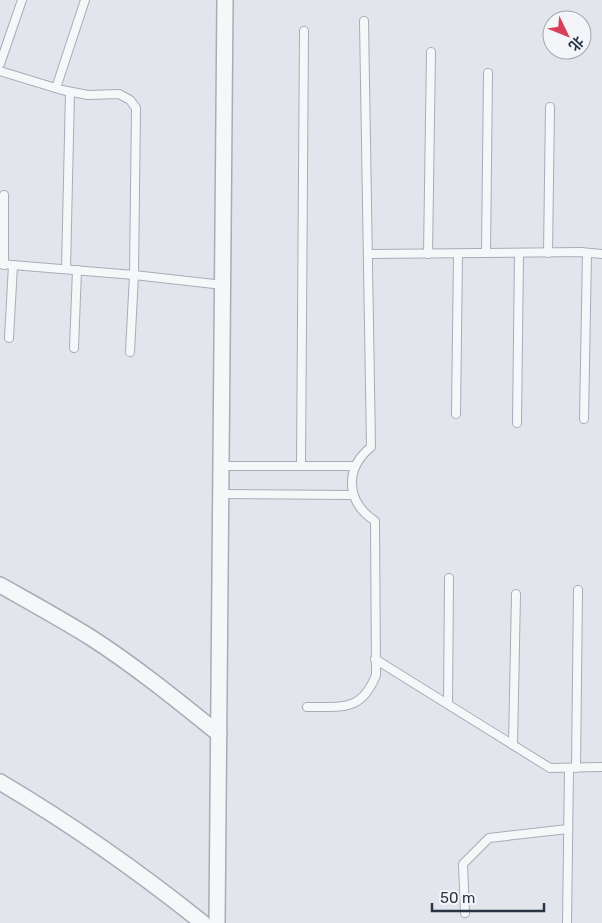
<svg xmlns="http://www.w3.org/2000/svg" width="602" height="923" font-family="Rubik,'Noto Sans SC',sans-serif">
<rect width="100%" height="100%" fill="#e2e6ec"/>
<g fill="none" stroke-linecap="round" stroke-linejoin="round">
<g stroke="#a7adb7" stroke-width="10">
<g id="lane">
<path d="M 0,64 L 22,0"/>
<path d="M 0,71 L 62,90 L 88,95 L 119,94 L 130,100 L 136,108 L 134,275 L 130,352"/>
<path d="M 56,88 L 85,0"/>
<path d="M 486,253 L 488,73"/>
<path d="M 548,253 L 550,107"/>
<path d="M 368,254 L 581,252 L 602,254"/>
<path d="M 428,254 L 431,52"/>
<path d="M 0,264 L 134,275 L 223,285"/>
<path d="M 4,265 L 4,195"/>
<path d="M 66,269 L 70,92"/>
<path d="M 9,338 L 13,265"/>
<path d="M 74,348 L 77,270"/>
<path d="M 456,414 L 458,254"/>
<path d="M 584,419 L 587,253"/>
<path d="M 517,423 L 519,253"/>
<path d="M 221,466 L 355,466"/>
<path d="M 301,466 L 304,31"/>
<path d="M 221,494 L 353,495"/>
<path d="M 375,659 L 550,768 L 602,767"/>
<path d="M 448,704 L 449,578"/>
<path d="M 307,707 C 341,706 361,713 376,675 L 375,521 C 346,502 344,469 371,447 L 364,21"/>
<path d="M 513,745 L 516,594"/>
<path d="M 576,768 L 578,590"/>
<path d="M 465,913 L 463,864 L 489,838 L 568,829"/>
<path d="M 567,923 L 569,768"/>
</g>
</g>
<g stroke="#a7adb7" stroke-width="18">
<g id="street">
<path d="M 0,585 C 30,602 61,619 90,637 C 135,666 177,700 219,734"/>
<path d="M 0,782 C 71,824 138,871 203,923"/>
<path d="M 217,923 L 225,0"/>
</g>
</g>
<use href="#lane" stroke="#f6f7f9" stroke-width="8"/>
<use href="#street" stroke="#f6f7f9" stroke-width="15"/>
</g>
<g transform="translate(567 35) rotate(133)"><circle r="24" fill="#f3f5f9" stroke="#a2a8b1"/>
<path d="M0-4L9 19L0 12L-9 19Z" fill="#d8405a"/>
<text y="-8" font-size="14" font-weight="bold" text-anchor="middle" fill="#293445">北</text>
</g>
<path d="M432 903v8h112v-8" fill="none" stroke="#293445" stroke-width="2.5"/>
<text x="440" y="903" font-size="15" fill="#293445" stroke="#f3f5f9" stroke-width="4" paint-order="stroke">50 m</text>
</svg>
